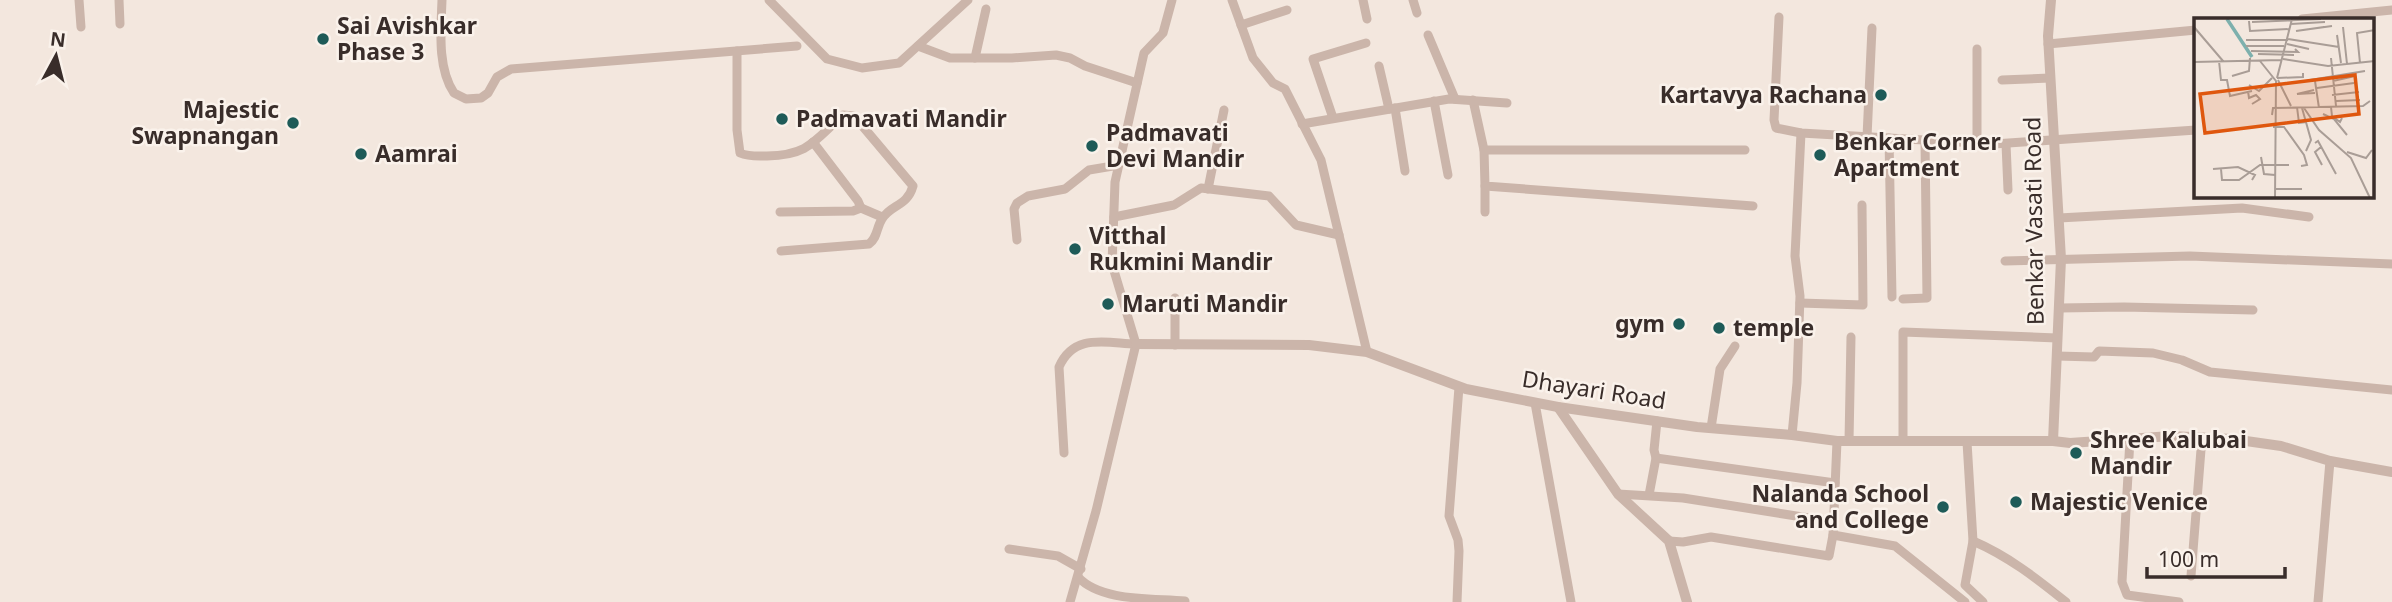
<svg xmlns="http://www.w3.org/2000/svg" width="2392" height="602" font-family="'Noto Sans',sans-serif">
<rect width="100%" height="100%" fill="#f3e7de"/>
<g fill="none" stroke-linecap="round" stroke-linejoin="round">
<g stroke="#cbb5aa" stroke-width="9">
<path d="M 79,0 L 81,27"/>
<path d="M 119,0 L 120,24"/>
<path d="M 442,0 C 441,29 437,68 454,93 L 466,99 L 481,98 L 488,93 L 497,77 L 511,69 L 797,46"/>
<path d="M 769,0 L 827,59 L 862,68 L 899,63 L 968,0"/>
<path d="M 1232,0 L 1253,58 L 1273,83 L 1285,89 L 1321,160 L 1367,352"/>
<path d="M 1363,0 L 1367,19"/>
<path d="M 1413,0 L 1417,13"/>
<path d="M 1779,17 L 1774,120 L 1776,128 L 1801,133 L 1994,144 L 2196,130"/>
<path d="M 2302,19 L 2392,10"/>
<path d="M 1241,25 L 1287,10"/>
<path d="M 1428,35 L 1455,99"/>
<path d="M 2048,44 L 2196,30"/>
<path d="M 918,46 L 950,58 L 1012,58 L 1056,55 L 1070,58 L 1085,66 L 1137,83"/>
<path d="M 737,51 L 737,130 L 740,153 C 749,157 757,156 767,156 C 809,155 814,141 843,115 L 854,116 L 913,186 C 907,207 891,204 882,219 C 876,228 878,237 869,244 L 781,251"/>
<path d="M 975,58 L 986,9"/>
<path d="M 1379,66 L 1389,109"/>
<path d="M 2002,80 L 2050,78"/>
<path d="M 1473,100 L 1484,150"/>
<path d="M 1434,101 L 1448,175"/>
<path d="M 1395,108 L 1405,171"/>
<path d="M 1333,118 L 1313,59 L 1366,43"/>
<path d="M 1302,124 L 1449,99 L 1507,103"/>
<path d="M 1867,137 L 1872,28"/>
<path d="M 1889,138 L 1892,297"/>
<path d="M 1977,143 L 1977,49"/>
<path d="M 2006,144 L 2008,190"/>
<path d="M 1745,150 L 1484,150 L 1485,186 L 1753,206"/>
<path d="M 1208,189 L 1224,110"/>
<path d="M 861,208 L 882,217"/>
<path d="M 780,212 L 853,211 L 861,208 L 858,201 L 813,142"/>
<path d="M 1485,212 L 1485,186"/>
<path d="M 1114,217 L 1174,205 L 1201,188 L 1269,196 L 1296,225 L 1339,235"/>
<path d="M 2059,218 L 2242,208 L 2309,217"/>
<path d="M 1017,240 L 1014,209 L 1017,203 L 1028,196 L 1065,189 L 1089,170 L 1119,165"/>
<path d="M 2005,261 L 2190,256 L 2392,264"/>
<path d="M 1175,298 L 1175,345"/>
<path d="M 1903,299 L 1927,298 L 1925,141"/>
<path d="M 1800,303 L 1863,305 L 1862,205"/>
<path d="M 2060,308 L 2124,307 L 2253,310"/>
<path d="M 2057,356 L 2094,357 L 2099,351 L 2153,353 L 2182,360 L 2210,372 L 2392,390"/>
<path d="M 1535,403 L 1571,602"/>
<path d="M 1711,428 L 1720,369 L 1735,346"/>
<path d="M 1792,435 L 1797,383 L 1800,296 L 1795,256 L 1801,133"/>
<path d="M 2130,439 L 2122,582 L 2127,595 L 2179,602"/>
<path d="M 1849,441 L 1851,337"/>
<path d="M 1903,441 L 1903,332 L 2057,338"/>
<path d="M 1967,442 L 1973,541 L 1965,585 L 1983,602"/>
<path d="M 1064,453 L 1059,367 C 1074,333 1105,343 1136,344"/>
<path d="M 1656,458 L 1835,483"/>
<path d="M 1618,494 L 1683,498 L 1834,522"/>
<path d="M 1649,495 L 1656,458 L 1654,450 L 1657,421"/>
<path d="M 1833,535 L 1895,546 L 1965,602"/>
<path d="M 1669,541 L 1683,542 L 1711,537 L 1829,556 L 1833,535 L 1837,441"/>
<path d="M 1973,541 C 2008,556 2036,578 2066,602"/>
<path d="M 1009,549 L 1058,556 L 1081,569"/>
<path d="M 2191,576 L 2202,437"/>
<path d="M 1078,577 C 1101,602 1153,598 1185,601"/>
<path d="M 1070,602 L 1096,511 L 1136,344 L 1112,264 L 1115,182 L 1144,53 L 1163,33 L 1172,0"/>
<path d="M 1457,602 L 1459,551 L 1458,540 L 1449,516 L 1459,387"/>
<path d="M 2318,602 L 2330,461"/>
</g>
<g stroke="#cbb5aa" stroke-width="10">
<path d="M 2051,0 L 2048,36 L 2061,259 L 2053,441"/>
<path d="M 1136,344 L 1309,345 L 1367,352 L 1466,389 L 1558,407 L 1697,427 L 1792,435 L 1837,441 L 2053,441 L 2070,443 L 2171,436 L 2232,439 L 2281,446 L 2330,461 L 2392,472"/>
<path d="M 1558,407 L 1618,494 L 1669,541 L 1687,602"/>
</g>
</g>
<g fill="#1e5b58" stroke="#faf2eb" stroke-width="2.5">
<circle cx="323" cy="39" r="7"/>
<circle cx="1881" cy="95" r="7"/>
<circle cx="782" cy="119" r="7"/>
<circle cx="293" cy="123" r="7"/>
<circle cx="1092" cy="146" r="7"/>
<circle cx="361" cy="154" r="7"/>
<circle cx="1820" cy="155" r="7"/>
<circle cx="1075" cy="249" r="7"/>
<circle cx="1108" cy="304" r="7"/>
<circle cx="1679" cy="324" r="7"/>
<circle cx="1719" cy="328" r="7"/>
<circle cx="2076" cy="453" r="7"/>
<circle cx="2016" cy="502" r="7"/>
<circle cx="1943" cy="507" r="7"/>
</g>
<g text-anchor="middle" stroke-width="5" stroke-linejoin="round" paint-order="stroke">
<g font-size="23" font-weight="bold" fill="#392d2a" stroke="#faf2eb" text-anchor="start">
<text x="337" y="34">Sai Avishkar<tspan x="337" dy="26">Phase 3</tspan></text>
<text x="1867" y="103" text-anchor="end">Kartavya Rachana</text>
<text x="279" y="118" text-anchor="end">Majestic<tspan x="279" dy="26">Swapnangan</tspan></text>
<text x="796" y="127">Padmavati Mandir</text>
<text x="1106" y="141">Padmavati<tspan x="1106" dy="26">Devi Mandir</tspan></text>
<text x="1834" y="150">Benkar Corner<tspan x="1834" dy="26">Apartment</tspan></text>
<text x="375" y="162">Aamrai</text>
<text x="1089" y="244">Vitthal<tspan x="1089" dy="26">Rukmini Mandir</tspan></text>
<text x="1122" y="312">Maruti Mandir</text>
<text x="1665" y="332" text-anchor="end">gym</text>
<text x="1733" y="336">temple</text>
<text x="2090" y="448">Shree Kalubai<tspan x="2090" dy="26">Mandir</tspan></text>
<text x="1929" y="502" text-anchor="end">Nalanda School<tspan x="1929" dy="26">and College</tspan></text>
<text x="2030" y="510">Majestic Venice</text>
</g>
<g font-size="23" fill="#392d2a" stroke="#faf2eb">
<text transform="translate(2034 221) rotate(-91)" y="8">Benkar Vasati Road</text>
<text transform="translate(1594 390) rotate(9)" y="8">Dhayari Road</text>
</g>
</g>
<g transform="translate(2194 18)">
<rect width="180" height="180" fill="#f3e7de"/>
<path fill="none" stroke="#7db0ad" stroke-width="3.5" d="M 33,1 L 58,39"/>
<path fill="none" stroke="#a99d96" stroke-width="2" d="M 55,3 L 56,13 L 96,11M 58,4 L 127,1M 97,6 L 131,4M 0,9 L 29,43M 130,9 L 102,13 L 138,8M 149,9 L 153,46M 143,17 L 147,45M 94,21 L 145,29M 52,22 L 94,22M 93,26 L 115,31M 52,28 L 90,28M 57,33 L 104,34 L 101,31M 64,36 L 100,37M 137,40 L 142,88M 89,41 L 134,48 L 181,43M 25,43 L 27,62 L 33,62 L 36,78 L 58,73M 66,43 L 82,63 L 81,180M 0,44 L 88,42M 166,45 L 163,15 L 181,12M 38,58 L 55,53 L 56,40M 83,60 L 109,59 L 109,55M 83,60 L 98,1M 84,62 L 97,88M 116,62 L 171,53M 121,63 L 125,90M 139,63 L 161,58M 55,67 L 65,73 L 78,60M 123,70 L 160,65M 120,72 L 103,76 L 121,75M 54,73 L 55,80 L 62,77 L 66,81 L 58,86M 138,77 L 165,74M 142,83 L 166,82M 103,89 L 105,105 L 113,104M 137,89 L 138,98 L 146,104 L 148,100M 108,90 L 117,122 L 112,133M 110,90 L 125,112 L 157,140 L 176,180M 129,96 L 140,101 L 153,117M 78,97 L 79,90 L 169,88 L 176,83M 79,109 L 90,109 L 110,137 L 113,147 L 107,148M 121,125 L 124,123 L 142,156M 127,129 L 121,134 L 128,147M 153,134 L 172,140 L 178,132M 67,139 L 70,156 L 81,157M 19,151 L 44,149 L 61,157 L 58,162M 27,151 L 28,162 L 45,162 L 66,147 L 95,147M 81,171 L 108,171"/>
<path fill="#df570e" fill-opacity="0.15" stroke="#df570e" stroke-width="3.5" d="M 161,57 L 165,96 L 11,115 L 6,76 Z"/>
<rect width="180" height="180" fill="none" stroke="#392d2a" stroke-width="3.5"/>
</g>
<g transform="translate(56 56) rotate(7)" stroke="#faf2eb" stroke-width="5" paint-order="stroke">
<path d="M0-5L12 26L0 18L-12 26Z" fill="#392d2a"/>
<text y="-10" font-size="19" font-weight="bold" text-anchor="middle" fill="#392d2a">N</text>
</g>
<path d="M2147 567v10h138v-10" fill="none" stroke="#392d2a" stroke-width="3.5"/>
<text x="2158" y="567" font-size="21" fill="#392d2a" stroke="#faf2eb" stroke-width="5" paint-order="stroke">100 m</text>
</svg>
